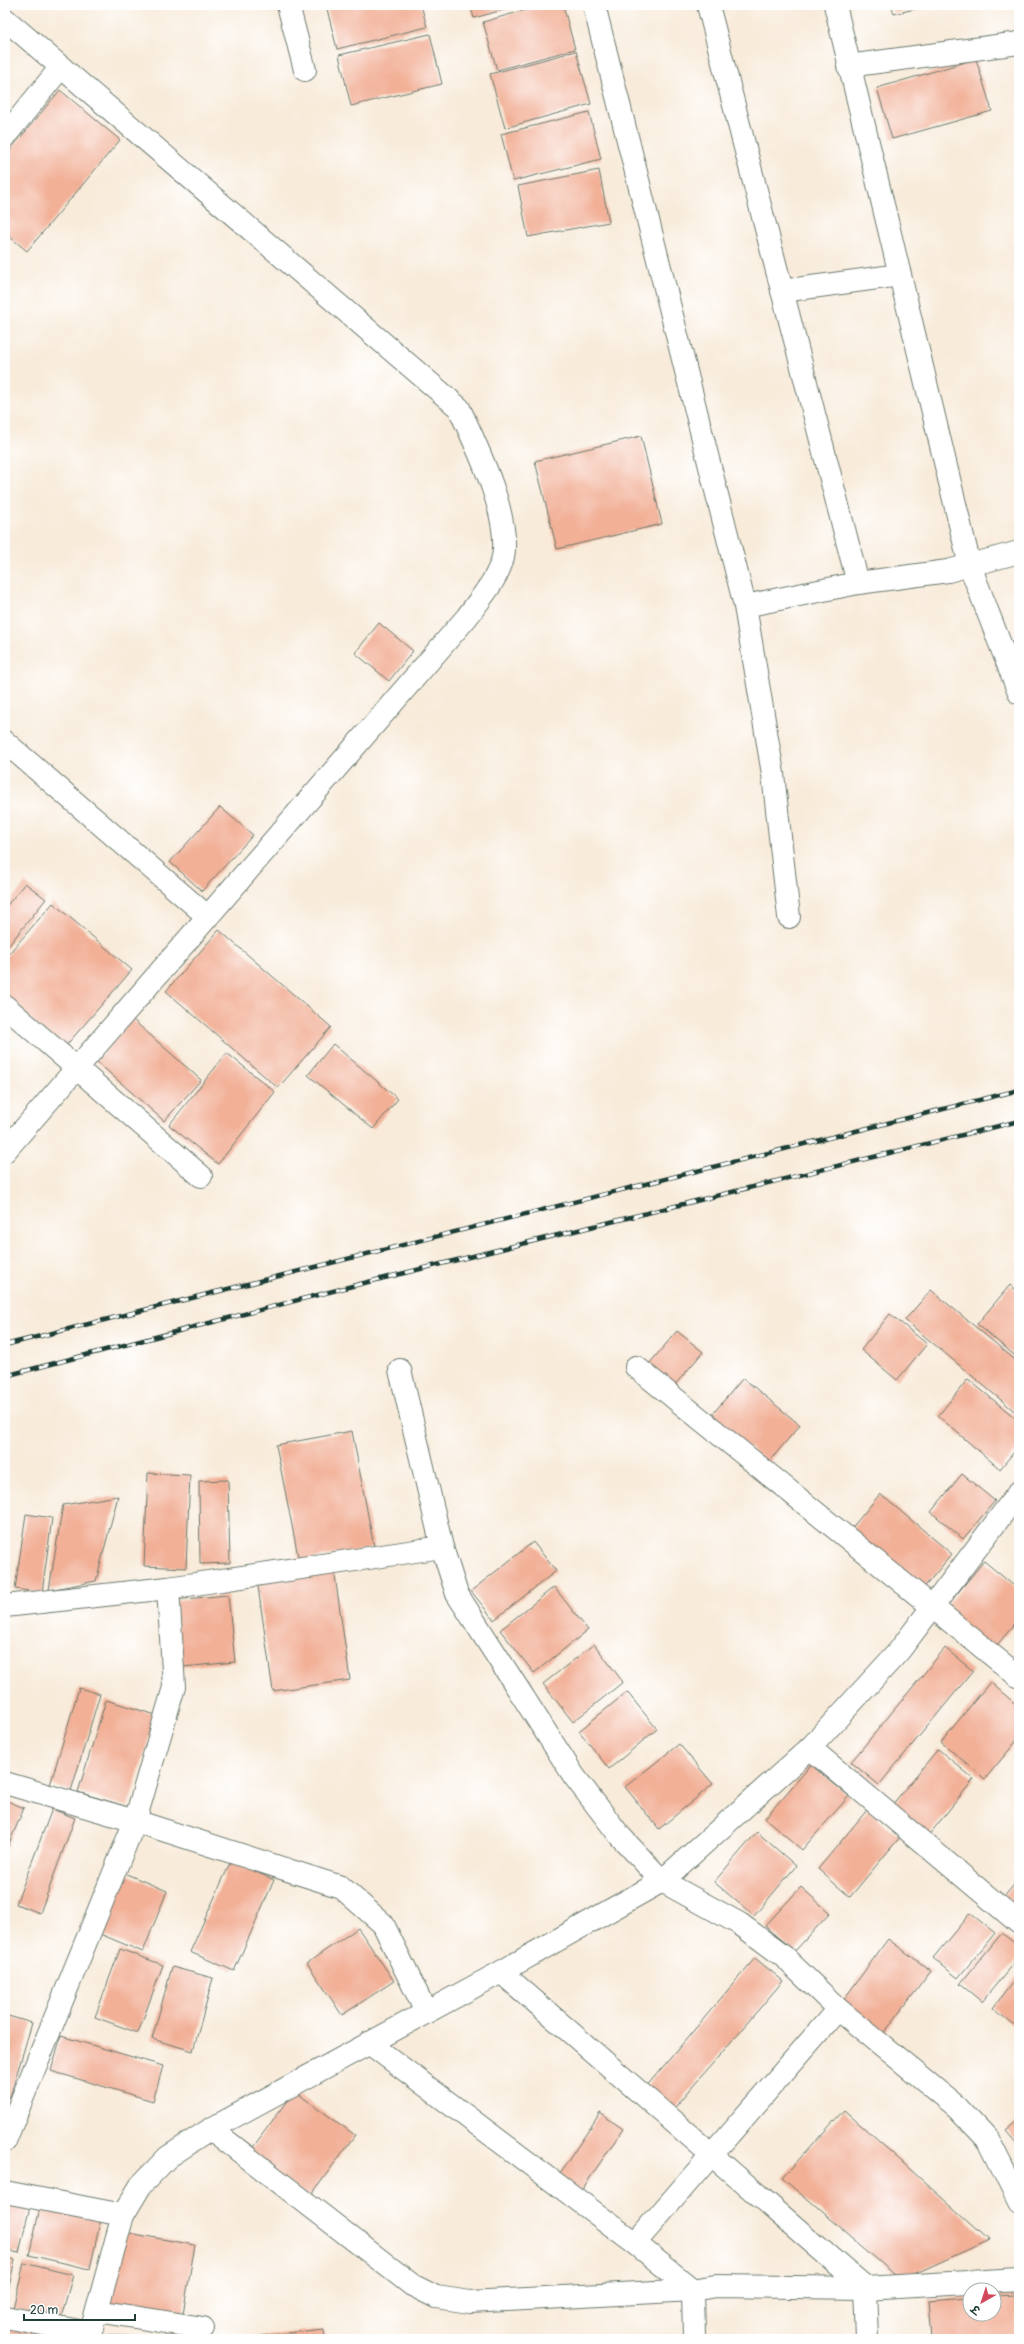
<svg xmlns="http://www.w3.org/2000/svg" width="1024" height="2344" font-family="Pangolin,'Playpen Sans Deva',sans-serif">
<rect width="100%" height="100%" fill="#fff"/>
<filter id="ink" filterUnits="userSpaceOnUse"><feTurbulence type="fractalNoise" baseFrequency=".025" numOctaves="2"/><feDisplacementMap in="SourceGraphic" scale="8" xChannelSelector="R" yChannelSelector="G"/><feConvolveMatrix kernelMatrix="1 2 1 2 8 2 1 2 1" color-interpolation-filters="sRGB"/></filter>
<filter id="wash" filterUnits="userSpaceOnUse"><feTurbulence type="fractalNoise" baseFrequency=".012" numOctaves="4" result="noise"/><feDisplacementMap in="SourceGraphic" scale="16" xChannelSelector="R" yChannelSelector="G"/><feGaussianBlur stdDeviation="0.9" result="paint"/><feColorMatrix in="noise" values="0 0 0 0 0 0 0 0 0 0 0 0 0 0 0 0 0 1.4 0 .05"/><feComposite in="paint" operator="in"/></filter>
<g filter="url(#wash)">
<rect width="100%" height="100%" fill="#f8ebda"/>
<g id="blocks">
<g fill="#f2b097">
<path d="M 326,5 L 421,5 L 427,27 L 337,49 Z"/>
<path d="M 470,5 L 521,5 L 474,18 Z"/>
<path d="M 543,5 L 563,5 L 575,49 L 497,70 L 483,22 Z"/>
<path d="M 891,5 L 927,5 L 927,6 L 894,14 Z"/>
<path d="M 430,34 L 442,84 L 351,106 L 339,55 Z"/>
<path d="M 576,51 L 591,104 L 505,128 L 490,74 Z"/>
<path d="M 976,59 L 992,111 L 892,139 L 877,88 Z"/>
<path d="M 60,90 L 120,140 L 27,251 L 5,233 L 5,156 Z"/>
<path d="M 589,112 L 601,159 L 513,181 L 501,134 Z"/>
<path d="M 599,170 L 609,222 L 528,237 L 518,186 Z"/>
<path d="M 641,436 L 662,524 L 557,549 L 535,461 Z"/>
<path d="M 379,623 L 413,651 L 389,681 L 355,653 Z"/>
<path d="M 220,807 L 253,835 L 202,891 L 170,862 Z"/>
<path d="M 25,883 L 46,899 L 5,950 L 5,908 Z"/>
<path d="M 53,903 L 132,970 L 63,1049 L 5,999 L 5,958 Z"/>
<path d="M 219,930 L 331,1027 L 278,1088 L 166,991 Z"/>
<path d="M 132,1019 L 201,1080 L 164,1121 L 96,1061 Z"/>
<path d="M 333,1044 L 398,1099 L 373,1129 L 308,1075 Z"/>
<path d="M 227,1053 L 275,1092 L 218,1164 L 169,1125 Z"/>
<path d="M 1010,1285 L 1019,1293 L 1019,1359 L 977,1324 Z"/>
<path d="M 931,1290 L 1019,1363 L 1019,1415 L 905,1320 Z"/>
<path d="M 890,1314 L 927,1344 L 897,1380 L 861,1350 Z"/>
<path d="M 677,1331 L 703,1352 L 668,1393 L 643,1371 Z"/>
<path d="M 743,1378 L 800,1425 L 768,1463 L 711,1416 Z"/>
<path d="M 968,1379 L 1019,1421 L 1019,1446 L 1000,1469 L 938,1416 Z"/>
<path d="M 352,1431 L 374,1547 L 299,1561 L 276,1445 Z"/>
<path d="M 148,1473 L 190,1475 L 186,1568 L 144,1566 Z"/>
<path d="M 962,1474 L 995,1501 L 963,1539 L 931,1512 Z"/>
<path d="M 228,1480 L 230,1563 L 200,1564 L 199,1481 Z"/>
<path d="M 880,1494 L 952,1554 L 922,1590 L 850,1530 Z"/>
<path d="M 118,1496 L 96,1581 L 49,1590 L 63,1505 Z"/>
<path d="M 26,1514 L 52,1518 L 42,1593 L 15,1589 Z"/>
<path d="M 533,1542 L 556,1571 L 494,1620 L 471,1591 Z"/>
<path d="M 984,1561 L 1019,1590 L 1019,1619 L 991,1652 L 942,1612 Z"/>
<path d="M 334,1569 L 350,1680 L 273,1691 L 257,1580 Z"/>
<path d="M 554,1587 L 588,1630 L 534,1673 L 500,1630 Z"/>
<path d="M 228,1595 L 235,1662 L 182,1667 L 174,1600 Z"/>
<path d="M 594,1644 L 623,1682 L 573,1722 L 543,1684 Z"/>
<path d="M 945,1648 L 973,1671 L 879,1785 L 851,1762 Z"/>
<path d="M 990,1682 L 1019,1707 L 1019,1738 L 985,1779 L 941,1742 Z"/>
<path d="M 79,1688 L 100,1694 L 71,1791 L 50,1785 Z"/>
<path d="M 627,1692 L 657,1729 L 609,1769 L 579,1731 Z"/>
<path d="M 106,1700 L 156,1715 L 128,1807 L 78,1792 Z"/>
<path d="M 679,1744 L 713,1784 L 659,1829 L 625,1787 Z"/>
<path d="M 938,1749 L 974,1779 L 928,1836 L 891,1806 Z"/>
<path d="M 811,1765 L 849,1796 L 802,1850 L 765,1818 Z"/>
<path d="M 5,1800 L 24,1808 L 5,1853 Z"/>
<path d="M 52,1809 L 75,1818 L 40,1913 L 16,1904 Z"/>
<path d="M 867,1810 L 900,1837 L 850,1897 L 818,1869 Z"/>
<path d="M 757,1832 L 796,1866 L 754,1916 L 714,1882 Z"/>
<path d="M 231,1861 L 274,1880 L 234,1971 L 190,1952 Z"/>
<path d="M 124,1873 L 167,1891 L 143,1952 L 100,1934 Z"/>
<path d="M 1019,1879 L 1019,1914 L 1001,1900 Z"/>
<path d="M 801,1887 L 830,1913 L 794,1952 L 765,1926 Z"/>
<path d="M 970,1913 L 995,1933 L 958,1978 L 933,1958 Z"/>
<path d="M 5,1925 L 8,1926 L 5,1935 Z"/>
<path d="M 358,1928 L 394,1981 L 342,2015 L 307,1963 Z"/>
<path d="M 1002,1933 L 1019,1947 L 1019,1956 L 982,2002 L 960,1984 Z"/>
<path d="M 888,1939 L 931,1971 L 881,2037 L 839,2006 Z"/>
<path d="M 120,1949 L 163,1965 L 138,2033 L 95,2017 Z"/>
<path d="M 755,1958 L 783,1981 L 672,2111 L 645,2088 Z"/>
<path d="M 172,1967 L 213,1978 L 193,2051 L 152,2039 Z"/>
<path d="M 1019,1974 L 1019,2025 L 1017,2028 L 993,2008 Z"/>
<path d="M 5,2015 L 32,2023 L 10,2097 L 5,2096 Z"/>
<path d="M 61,2036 L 163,2066 L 153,2101 L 51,2071 Z"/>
<path d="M 294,2091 L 355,2135 L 309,2198 L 248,2154 Z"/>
<path d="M 844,2110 L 989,2240 L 901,2280 L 782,2178 Z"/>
<path d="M 600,2113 L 623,2129 L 581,2191 L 558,2176 Z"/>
<path d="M 1019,2119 L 1019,2145 L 1006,2130 Z"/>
<path d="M 5,2200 L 30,2206 L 19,2253 L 5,2250 Z"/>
<path d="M 41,2204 L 101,2218 L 90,2269 L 29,2255 Z"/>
<path d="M 123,2232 L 195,2245 L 182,2319 L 110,2305 Z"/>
<path d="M 5,2257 L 15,2260 L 6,2300 L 5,2300 Z"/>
<path d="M 24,2263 L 73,2275 L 60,2321 L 13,2308 Z"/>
<path d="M 1015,2294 L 1018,2339 L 931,2339 L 928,2300 L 970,2297 L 970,2314 L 994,2314 L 994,2295 Z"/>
<path d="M 5,2327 L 57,2329 L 54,2339 L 5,2339 Z"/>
<path d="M 324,2329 L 325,2339 L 261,2339 L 261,2336 Z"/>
<path d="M 98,2335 L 150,2337 L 149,2339 L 98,2339 Z"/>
<rect x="161" y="2336" width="39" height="3"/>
</g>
</g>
</g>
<g filter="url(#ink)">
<use href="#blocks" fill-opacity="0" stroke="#6b7a6e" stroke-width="1"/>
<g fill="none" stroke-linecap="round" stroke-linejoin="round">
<g stroke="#6b7a6e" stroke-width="24">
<g id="minor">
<path d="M 288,5 L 305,70"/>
<path d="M 594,5 L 745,606 L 858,583 L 948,571 L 1019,552"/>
<path d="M 708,5 L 858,583"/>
<path d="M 835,5 L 970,566 L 1019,693"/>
<path d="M 5,19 L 459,408 C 476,445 511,516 503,557 C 498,579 480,599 467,617 L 5,1151"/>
<path d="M 848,66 L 1019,43"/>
<path d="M 5,136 L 61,67"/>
<path d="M 782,291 L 900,275"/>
<path d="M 745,606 L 773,774 L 789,917"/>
<path d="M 5,742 L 207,916"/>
<path d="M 5,1006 L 201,1176"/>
<path d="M 636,1367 L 1019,1677"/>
<path d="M 400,1370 L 442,1547 L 457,1594 L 574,1776 L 620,1836 L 662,1881 L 740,1924 L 783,1956 L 838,2009 L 957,2107 L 989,2141 L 1019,2201"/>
<path d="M 5,1606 L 168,1588 L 442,1547"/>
<path d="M 810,1748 L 1019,1923"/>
<path d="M 5,1783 L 135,1821 L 341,1887 L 383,1924 L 426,2012"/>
<path d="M 501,1972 L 865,2288 L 867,2339"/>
<path d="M 369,2043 L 635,2243 L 693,2290 L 694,2339"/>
<path d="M 211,2129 L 412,2285 L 436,2297 L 470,2302 L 693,2290 L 715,2286 L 865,2288 L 1019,2279"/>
<path d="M 5,2141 L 135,1821 L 174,1687 L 168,1588"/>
<path d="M 5,2192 L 123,2215"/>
<path d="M 635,2243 L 838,2009"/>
<path d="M 97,2311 L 203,2328"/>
<path d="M 5,2317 L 90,2333"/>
<path d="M 89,2339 L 123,2215 L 141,2185 L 168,2157 L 211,2129 L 501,1972 L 662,1881 L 810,1748 L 899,1651 L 1019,1492"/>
</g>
</g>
<use href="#minor" stroke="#fff" stroke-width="22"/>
<g stroke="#1f3d34" stroke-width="4.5">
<g id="rail">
<path d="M 5,1345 L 1019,1090"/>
<path d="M 5,1376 L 360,1284 L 1019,1121"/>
</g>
</g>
<use href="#rail" stroke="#fff" stroke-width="3" stroke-dasharray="9" stroke-linecap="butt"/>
</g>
</g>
<rect width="1024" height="2344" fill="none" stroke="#fff" stroke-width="20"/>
<g transform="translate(982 2302) rotate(219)"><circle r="19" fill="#ffffff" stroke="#a5b1ae"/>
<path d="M0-3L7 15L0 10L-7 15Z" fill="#d1495b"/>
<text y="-6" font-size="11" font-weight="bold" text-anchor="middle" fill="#1f3d34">उ</text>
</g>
<path d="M24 2314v6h111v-6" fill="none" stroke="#1f3d34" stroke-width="2"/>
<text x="30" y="2314" font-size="12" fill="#1f3d34" stroke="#ffffff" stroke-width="3" paint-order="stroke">20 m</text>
</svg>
